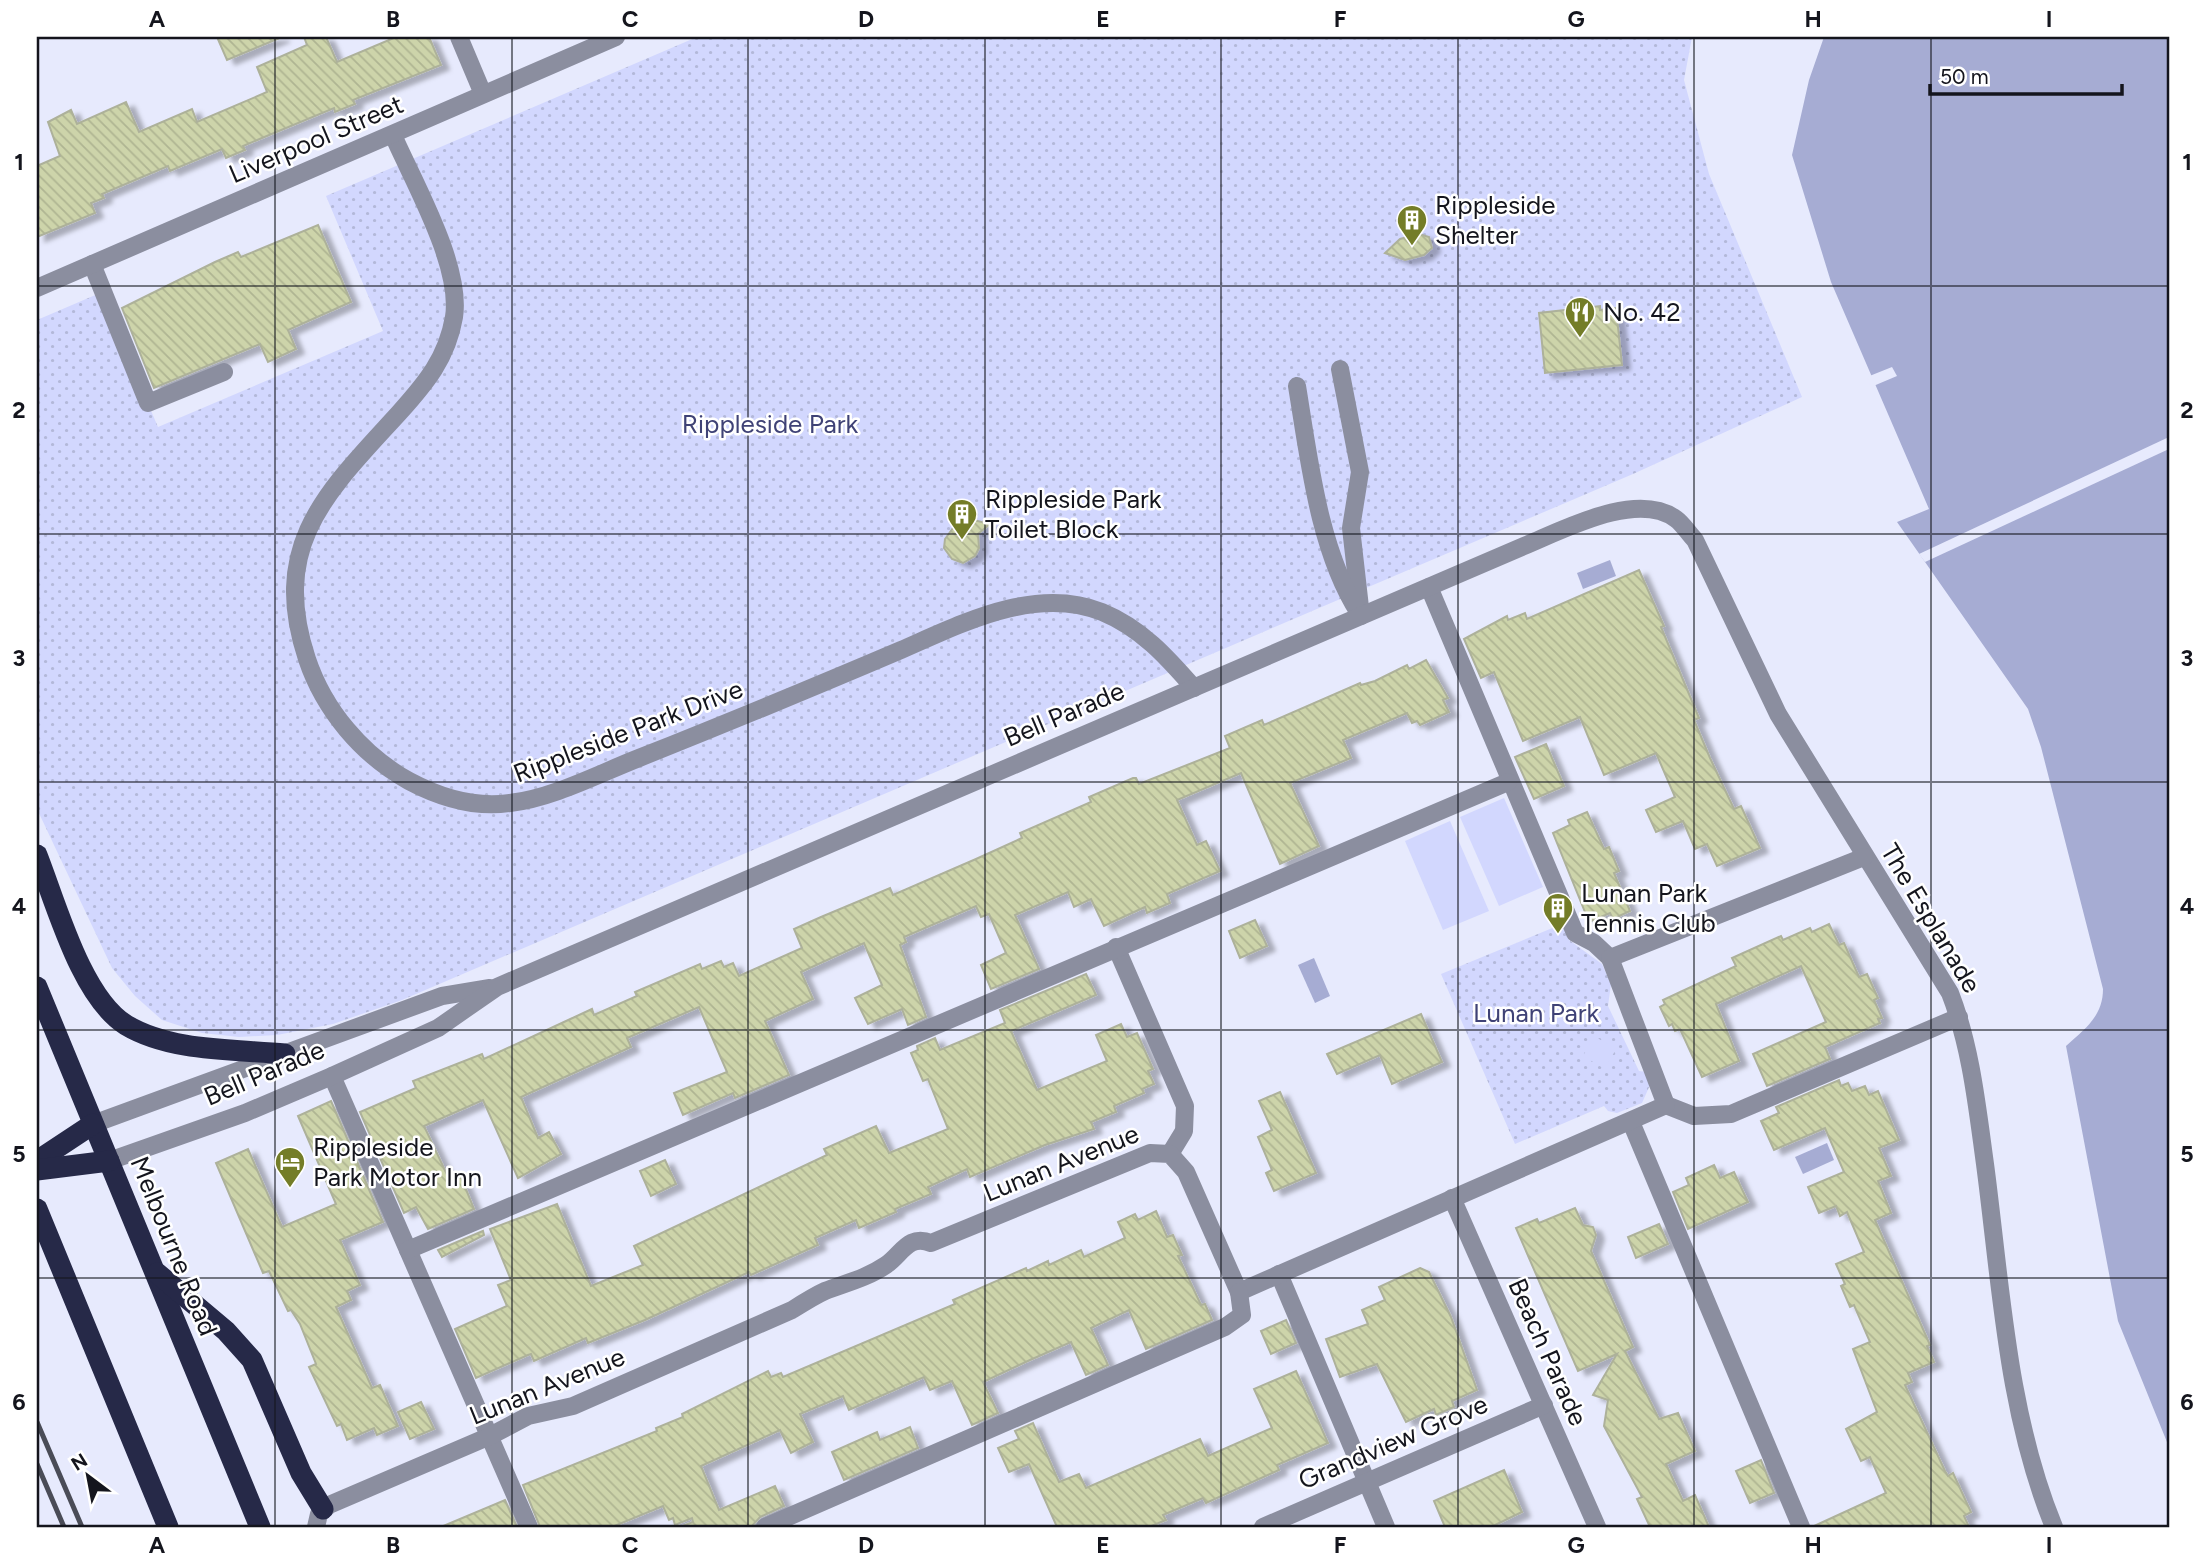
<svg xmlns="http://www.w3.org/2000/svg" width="2206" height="1564" font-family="Figtree,sans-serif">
<defs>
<pattern id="park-dots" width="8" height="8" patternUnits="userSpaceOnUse" patternTransform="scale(1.75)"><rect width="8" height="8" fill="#d2d7fe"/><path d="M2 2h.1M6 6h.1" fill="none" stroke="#b3b8d9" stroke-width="1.8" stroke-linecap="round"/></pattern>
<pattern id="building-back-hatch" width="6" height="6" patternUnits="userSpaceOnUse" patternTransform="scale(1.75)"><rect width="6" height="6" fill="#cdd4aa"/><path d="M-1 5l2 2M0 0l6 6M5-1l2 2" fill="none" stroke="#afb592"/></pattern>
<filter id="shadow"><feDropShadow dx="8" dy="4.5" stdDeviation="2" flood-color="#0004"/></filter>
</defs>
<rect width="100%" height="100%" fill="#e7eafd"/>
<g fill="url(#park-dots)">
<path d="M 697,37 L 1692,37 L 1684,80 L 1709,174 L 1802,397 L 1633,474 L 402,1000 L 333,1024 L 277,1035 L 239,1037 L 202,1033 L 162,1020 L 135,996 L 112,968 L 37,809 L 37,320 L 100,293 L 158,427 L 383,331 L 326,196 Z"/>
<path d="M 1562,924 L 1569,940 L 1602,964 L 1611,984 L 1608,1006 L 1639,1071 L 1647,1072 L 1650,1085 L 1642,1103 L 1617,1113 L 1608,1111 L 1604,1106 L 1515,1144 L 1441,974 Z"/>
</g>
<g fill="#d2d7fe">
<path d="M 1504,798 L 1543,887 L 1499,906 L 1460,817 Z"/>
<path d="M 1450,821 L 1489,911 L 1443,930 L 1405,841 Z"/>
<path d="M 1594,1036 L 1616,1049 L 1605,1069 L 1583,1056 Z"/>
</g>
<g fill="#a6acd3">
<path d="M 1824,37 L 2169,37 L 2169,1447 L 2118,1321 L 2066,1046 C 2085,1029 2103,1016 2103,989 L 2041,747 L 2028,709 L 1897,522 L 1929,509 L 1831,282 L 1792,155 L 1809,80 Z"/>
<path d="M 1610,560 L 1616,576 L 1583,589 L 1577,573 Z"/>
<path d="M 1314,958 L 1330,996 L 1315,1003 L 1298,965 Z"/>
<path d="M 1827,1143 L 1834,1160 L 1803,1174 L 1795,1157 Z"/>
</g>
<g fill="#e7eafd">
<path d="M 1892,367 L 1897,376 L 1871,387 L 1867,377 Z"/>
<path d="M 2169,437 L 2169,449 L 1925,562 L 1919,554 Z"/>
</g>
<g fill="url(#building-back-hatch)" stroke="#adb19a" stroke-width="2" filter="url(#shadow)">
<path d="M 217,37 L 282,37 L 227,60 Z"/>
<path d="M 304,37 L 326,37 L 337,62 L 396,37 L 429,37 L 441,65 L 353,100 L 355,104 L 335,112 L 334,108 L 262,138 L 243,146 L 245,150 L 226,158 L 222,149 L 170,171 L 168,166 L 102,194 L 104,198 L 91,203 L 95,213 L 37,237 L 37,166 L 60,156 L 48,122 L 71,110 L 77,124 L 126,102 L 139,132 L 192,109 L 197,122 L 267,92 L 257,67 L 307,45 Z"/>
<path d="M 318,225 L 351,302 L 288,330 L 296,349 L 268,362 L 260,344 L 154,388 L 122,308 L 215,262 L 238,252 L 241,257 Z"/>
<path d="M 1419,234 L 1429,237 L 1432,248 L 1424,255 L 1405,260 L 1385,253 L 1400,239 Z"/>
<path d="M 1600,306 L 1600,310 L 1616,308 L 1622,365 L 1545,373 L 1539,313 Z"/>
<path d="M 961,517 L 990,524 L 978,534 L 979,548 L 975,556 L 963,563 L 952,559 L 944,548 L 945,539 Z"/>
<path d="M 1639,570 L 1664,626 L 1661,627 L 1699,718 L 1694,720 L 1710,758 L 1734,809 L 1741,806 L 1760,848 L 1717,866 L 1707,844 L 1695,849 L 1683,821 L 1656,832 L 1646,810 L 1675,797 L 1656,753 L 1604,775 L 1580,717 L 1523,741 L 1494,672 L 1481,678 L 1464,639 L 1507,616 L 1508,620 L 1525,613 L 1527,619 Z"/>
<path d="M 1426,660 L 1448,698 L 1443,700 L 1449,712 L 1420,725 L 1417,721 L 1412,723 L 1407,713 L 1343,740 L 1351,758 L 1290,783 L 1319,846 L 1280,864 L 1241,773 L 1177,800 L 1197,845 L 1206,841 L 1220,871 L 1167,894 L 1170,903 L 1147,913 L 1145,907 L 1104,926 L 1091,899 L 1074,907 L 1068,892 L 1015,915 L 1039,969 L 991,989 L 981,965 L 1006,953 L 989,914 L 981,917 L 976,906 L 904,937 L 906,942 L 900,945 L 926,1017 L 908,1025 L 902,1009 L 868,1024 L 855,998 L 882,985 L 864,943 L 801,972 L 813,999 L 765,1021 L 789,1075 L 735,1098 L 733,1093 L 683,1115 L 674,1093 L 727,1072 L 699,1007 L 627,1038 L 631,1047 L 521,1097 L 538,1138 L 549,1132 L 561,1154 L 518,1178 L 483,1100 L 424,1126 L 450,1181 L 461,1177 L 474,1209 L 428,1229 L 416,1207 L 404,1213 L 360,1112 L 416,1088 L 413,1081 L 482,1054 L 484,1059 L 592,1009 L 594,1015 L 637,996 L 635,992 L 700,964 L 702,969 L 721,961 L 724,967 L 733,963 L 739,976 L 802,948 L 794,929 L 821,917 L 890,888 L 893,895 L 976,859 L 1022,838 L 1020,833 L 1091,802 L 1089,797 L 1133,778 L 1136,778 L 1139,784 L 1230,748 L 1225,736 L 1262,720 L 1264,725 L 1360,683 L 1361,685 L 1375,681 L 1407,665 L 1409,669 Z"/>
<path d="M 1546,744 L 1564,786 L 1534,799 L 1515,757 Z"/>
<path d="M 1587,812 L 1604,849 L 1609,847 L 1619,871 L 1614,873 L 1630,911 L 1613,919 L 1610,913 L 1589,922 L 1553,833 L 1570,825 L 1568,820 Z"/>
<path d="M 1255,920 L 1267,946 L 1240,958 L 1229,931 Z"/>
<path d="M 1829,924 L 1839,945 L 1844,943 L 1859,977 L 1867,974 L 1878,998 L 1874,1000 L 1882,1018 L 1878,1019 L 1880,1023 L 1825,1047 L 1830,1059 L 1767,1086 L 1753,1054 L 1826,1022 L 1801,966 L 1716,1004 L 1739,1061 L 1702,1077 L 1680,1029 L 1675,1031 L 1672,1024 L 1669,1026 L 1660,1007 L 1665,1004 L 1663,1000 L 1736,966 L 1732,958 L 1781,936 L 1783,940 L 1810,928 L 1812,932 Z"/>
<path d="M 1086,974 L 1096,995 L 1011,1031 L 1037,1090 L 1107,1061 L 1096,1035 L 1121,1024 L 1127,1037 L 1137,1033 L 1153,1069 L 1148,1071 L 1154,1084 L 1142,1089 L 1144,1093 L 1114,1106 L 1116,1112 L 1091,1122 L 1094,1129 L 1045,1145 L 970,1177 L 967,1169 L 928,1187 L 931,1194 L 895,1209 L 896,1212 L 859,1228 L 856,1220 L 815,1238 L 818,1245 L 751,1275 L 749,1272 L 645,1320 L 588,1343 L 586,1338 L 534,1361 L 531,1354 L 528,1355 L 476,1378 L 455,1329 L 507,1306 L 498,1285 L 511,1280 L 490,1229 L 557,1204 L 591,1286 L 643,1265 L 634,1246 L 827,1155 L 824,1149 L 876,1126 L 889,1153 L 948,1129 L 928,1079 L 923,1081 L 911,1053 L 918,1050 L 917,1046 L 935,1038 L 940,1050 L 1005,1023 L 1000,1010 Z"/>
<path d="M 1421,1014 L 1442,1062 L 1392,1084 L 1380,1055 L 1337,1074 L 1327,1054 Z"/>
<path d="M 1839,1080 L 1841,1086 L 1848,1083 L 1852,1091 L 1865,1086 L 1869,1095 L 1878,1091 L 1899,1140 L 1879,1148 L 1891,1176 L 1878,1181 L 1891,1213 L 1875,1220 L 1930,1345 L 1927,1346 L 1934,1362 L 1908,1373 L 1912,1382 L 1905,1385 L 1945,1471 L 1948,1476 L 1953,1473 L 1971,1512 L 1964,1516 L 1969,1527 L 1812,1527 L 1886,1493 L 1870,1457 L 1861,1461 L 1846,1429 L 1877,1412 L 1853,1349 L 1870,1342 L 1854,1305 L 1850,1307 L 1841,1286 L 1845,1284 L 1836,1264 L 1864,1252 L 1847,1212 L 1840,1216 L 1836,1206 L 1819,1213 L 1808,1187 L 1844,1172 L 1825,1128 L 1774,1150 L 1761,1121 L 1779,1113 L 1776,1107 Z"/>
<path d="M 1280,1092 L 1316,1173 L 1274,1191 L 1266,1173 L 1272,1170 L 1258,1137 L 1272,1130 L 1259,1101 Z"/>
<path d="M 331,1101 L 383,1222 L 340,1240 L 360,1285 L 347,1291 L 351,1300 L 336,1307 L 372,1388 L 380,1385 L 398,1426 L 377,1435 L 374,1428 L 347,1440 L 341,1424 L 337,1426 L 309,1367 L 316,1364 L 300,1324 L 291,1310 L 288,1311 L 269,1271 L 263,1273 L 216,1163 L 248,1149 L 282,1227 L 336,1204 L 298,1116 Z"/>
<path d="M 665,1160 L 676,1184 L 651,1196 L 640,1171 Z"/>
<path d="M 1714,1165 L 1720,1178 L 1734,1172 L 1748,1202 L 1688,1229 L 1673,1192 L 1689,1185 L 1686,1178 Z"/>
<path d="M 1575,1208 L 1583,1225 L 1593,1227 L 1596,1235 L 1591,1251 L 1633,1347 L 1625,1351 L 1659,1419 L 1678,1413 L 1695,1451 L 1666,1464 L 1683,1501 L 1695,1495 L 1709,1527 L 1650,1527 L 1637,1499 L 1642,1497 L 1604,1426 L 1608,1400 L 1593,1395 L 1617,1354 L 1578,1371 L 1516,1228 L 1537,1219 L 1539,1223 Z"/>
<path d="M 1156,1211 L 1167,1237 L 1173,1235 L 1182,1255 L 1178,1256 L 1201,1305 L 1205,1304 L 1212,1320 L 1146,1349 L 1129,1310 L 1091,1328 L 1108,1365 L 1086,1375 L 1071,1342 L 1030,1360 L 983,1382 L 998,1413 L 972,1425 L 952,1381 L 930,1390 L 924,1377 L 849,1410 L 843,1396 L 800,1414 L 813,1442 L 791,1453 L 780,1430 L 701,1466 L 719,1510 L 775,1486 L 784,1506 L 760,1517 L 751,1527 L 680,1527 L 693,1522 L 692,1518 L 675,1525 L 673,1518 L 669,1520 L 663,1506 L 612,1527 L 540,1527 L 523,1485 L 657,1431 L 656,1428 L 683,1417 L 682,1414 L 768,1371 L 771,1377 L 781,1373 L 783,1377 L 955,1304 L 953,1300 L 1026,1268 L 1027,1271 L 1048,1261 L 1049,1265 L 1081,1250 L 1084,1257 L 1125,1238 L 1118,1222 L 1135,1214 L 1138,1220 Z"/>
<path d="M 1659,1224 L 1668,1244 L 1636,1258 L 1628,1237 Z"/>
<path d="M 483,1231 L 484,1235 L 442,1257 L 438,1250 Z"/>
<path d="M 1420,1268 L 1429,1272 L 1451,1317 L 1477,1390 L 1452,1401 L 1454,1407 L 1436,1415 L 1434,1409 L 1406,1422 L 1377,1364 L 1340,1377 L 1326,1339 L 1368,1324 L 1362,1310 L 1385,1300 L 1379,1287 Z"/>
<path d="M 1286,1320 L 1296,1343 L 1271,1354 L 1261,1331 Z"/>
<path d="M 1296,1371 L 1328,1443 L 1277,1465 L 1279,1470 L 1206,1503 L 1203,1498 L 1163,1515 L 1166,1520 L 1149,1527 L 1057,1527 L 1029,1464 L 1009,1472 L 998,1448 L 1019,1439 L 1015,1431 L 1033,1423 L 1059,1482 L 1079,1474 L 1086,1488 L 1200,1439 L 1208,1456 L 1272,1428 L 1254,1389 Z"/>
<path d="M 421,1402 L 434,1429 L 410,1439 L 398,1412 Z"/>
<path d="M 910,1427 L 918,1448 L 844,1480 L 832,1452 L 877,1432 L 880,1440 Z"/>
<path d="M 1761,1460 L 1774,1493 L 1750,1503 L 1736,1471 Z"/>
<path d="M 1504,1470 L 1522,1512 L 1491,1527 L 1445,1527 L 1434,1501 Z"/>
<path d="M 505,1500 L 517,1527 L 441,1527 Z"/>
</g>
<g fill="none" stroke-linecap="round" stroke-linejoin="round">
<g stroke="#8b8e9f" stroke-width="18">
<path d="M 459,37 L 483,94"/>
<path d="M 393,135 C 414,183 462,266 454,317 C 447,358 426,383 399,413 C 327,492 269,544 307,659 C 324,710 362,755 409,781 C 439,797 475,808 510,803 C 553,798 598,774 639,758 C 727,723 814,687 901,650 C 961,624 1035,585 1102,612 C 1141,628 1167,657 1194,688"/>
<path d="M 92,264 L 148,403 L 224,372"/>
<path d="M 37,288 L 616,37"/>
<path d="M 1340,369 L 1360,472 L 1351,528 L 1361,616"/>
<path d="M 1297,386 C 1309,459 1319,551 1359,613"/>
<path d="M 1429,587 L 1575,933 L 1594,943 L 1610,958"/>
<path d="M 1116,947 L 1185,1106 L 1184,1131 L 1170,1154"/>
<path d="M 332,1076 L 529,1527"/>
<path d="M 1666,1105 L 1694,1116 L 1731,1114 L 1959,1017"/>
<path d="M 1631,1122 L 1801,1527"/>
<path d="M 93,1124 L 442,996 L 490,988"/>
<path d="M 109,1161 L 245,1113 L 332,1076 L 438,1028 L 497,987 L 1524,546 C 1563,530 1637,490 1676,519 C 1683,524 1689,534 1695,540 L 1778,714 L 1950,993 C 1971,1047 1977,1106 1985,1164 C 2001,1285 2007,1413 2054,1527"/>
<path d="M 1452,1198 L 1597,1527"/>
<path d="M 408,1250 L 1508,782"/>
<path d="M 1279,1274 L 1386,1527"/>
<path d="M 316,1527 L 319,1514 L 329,1505 L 490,1436 L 528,1416 L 573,1406 L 792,1310 C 803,1303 814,1296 825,1291 C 846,1283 867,1278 886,1265 C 902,1254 908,1234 931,1243 L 1150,1153 L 1170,1154 L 1186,1172 L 1239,1292 L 1666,1105 L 1610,958 L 1864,857"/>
<path d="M 765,1527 L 1225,1327 L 1242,1315 L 1239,1292"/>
<path d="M 1263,1527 L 1544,1405"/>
</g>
<g stroke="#262948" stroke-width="21">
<path d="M 37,855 C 56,903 81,997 126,1025 C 171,1052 235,1049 285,1054"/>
<path d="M 37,987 L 260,1527"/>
<path d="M 37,1161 L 93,1124"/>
<path d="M 37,1170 L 109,1161"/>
<path d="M 37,1209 L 168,1527"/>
<path d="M 157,1273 L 226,1331 L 252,1360 L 301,1473 L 323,1509"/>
</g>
<g stroke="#4a4c57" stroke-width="5">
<path d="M 37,1422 L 82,1527"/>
<path d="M 37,1464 L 64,1527"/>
</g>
</g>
<path fill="none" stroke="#14151d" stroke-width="2" stroke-opacity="0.55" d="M 275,37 L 275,1527M 512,37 L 512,1527M 748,37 L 748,1527M 985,37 L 985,1527M 1221,37 L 1221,1527M 1458,37 L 1458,1527M 1694,37 L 1694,1527M 1931,37 L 1931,1527M 37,286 L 2169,286M 37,534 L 2169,534M 37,782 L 2169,782M 37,1030 L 2169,1030M 37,1278 L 2169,1278"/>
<defs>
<g id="building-pin" transform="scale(1.575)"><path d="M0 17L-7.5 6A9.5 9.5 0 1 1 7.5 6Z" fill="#747d28" stroke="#fff"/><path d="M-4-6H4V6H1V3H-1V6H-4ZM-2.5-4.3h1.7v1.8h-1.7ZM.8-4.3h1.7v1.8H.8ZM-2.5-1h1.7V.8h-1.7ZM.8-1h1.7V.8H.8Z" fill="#fff"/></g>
<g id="restaurant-pin" transform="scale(1.575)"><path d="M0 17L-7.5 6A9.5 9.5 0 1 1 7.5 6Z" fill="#747d28" stroke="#fff"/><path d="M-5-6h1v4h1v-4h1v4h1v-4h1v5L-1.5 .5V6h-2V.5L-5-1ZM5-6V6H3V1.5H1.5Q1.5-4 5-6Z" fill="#fff"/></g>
<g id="hotel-pin" transform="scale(1.575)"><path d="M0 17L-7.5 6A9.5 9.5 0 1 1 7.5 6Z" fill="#747d28" stroke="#fff"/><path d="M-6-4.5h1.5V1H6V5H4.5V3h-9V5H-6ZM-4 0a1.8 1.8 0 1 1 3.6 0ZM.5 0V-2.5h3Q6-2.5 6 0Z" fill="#fff"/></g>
</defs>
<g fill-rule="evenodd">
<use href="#building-pin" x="1412" y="220"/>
<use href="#restaurant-pin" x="1580" y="312"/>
<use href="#building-pin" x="962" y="514"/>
<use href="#building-pin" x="1558" y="908"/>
<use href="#hotel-pin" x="290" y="1162"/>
</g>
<g text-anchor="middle" stroke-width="5" stroke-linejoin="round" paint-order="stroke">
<g font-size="26" fill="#14151d" stroke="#fff">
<text transform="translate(316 139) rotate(-23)" y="9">Liverpool Street</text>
<text transform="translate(1064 714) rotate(-23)" y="9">Bell Parade</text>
<text transform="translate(628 731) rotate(-21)" y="9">Rippleside Park Drive</text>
<text transform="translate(1931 918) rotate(59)" y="9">The Esplanade</text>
<text transform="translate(264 1073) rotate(-23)" y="9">Bell Parade</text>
<text transform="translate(1061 1163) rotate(-22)" y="9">Lunan Avenue</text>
<text transform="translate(174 1246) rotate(68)" y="9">Melbourne Road</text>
<text transform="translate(1548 1352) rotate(66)" y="9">Beach Parade</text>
<text transform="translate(547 1386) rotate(-22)" y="9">Lunan Avenue</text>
<text transform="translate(1393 1442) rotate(-23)" y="9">Grandview Grove</text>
</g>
<g font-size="26" fill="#14151d" stroke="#fff" text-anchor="start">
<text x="1435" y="214">Rippleside<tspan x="1435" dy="30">Shelter</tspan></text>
<text x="1603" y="321">No. 42</text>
<text x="985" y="508">Rippleside Park<tspan x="985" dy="30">Toilet Block</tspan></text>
<text x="1581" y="902">Lunan Park<tspan x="1581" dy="30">Tennis Club</tspan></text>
<text x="313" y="1156">Rippleside<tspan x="313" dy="30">Park Motor Inn</tspan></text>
</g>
<g font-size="26" fill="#3f4276" stroke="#fff">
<text x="770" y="433">Rippleside Park</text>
<text x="1536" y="1022">Lunan Park</text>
</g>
</g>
<rect width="2206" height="1564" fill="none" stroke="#ffffff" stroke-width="77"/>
<g transform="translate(88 1476) rotate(328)" stroke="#ffffff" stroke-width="5" paint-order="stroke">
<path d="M0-5L12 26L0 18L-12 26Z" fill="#14151d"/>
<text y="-10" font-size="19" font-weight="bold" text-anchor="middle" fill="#14151d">N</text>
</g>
<path d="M1930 84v10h192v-10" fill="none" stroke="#14151d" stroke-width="3.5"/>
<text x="1940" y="84" font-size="21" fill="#14151d" stroke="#ffffff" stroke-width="5" paint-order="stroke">50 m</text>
<rect x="38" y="38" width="2130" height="1488" fill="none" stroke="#14151d" stroke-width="2.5"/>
<g font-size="23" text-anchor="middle" font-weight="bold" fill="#14151d">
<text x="157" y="27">A</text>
<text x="393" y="27">B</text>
<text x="630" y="27">C</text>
<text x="866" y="27">D</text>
<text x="1103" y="27">E</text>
<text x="1340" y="27">F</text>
<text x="1576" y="27">G</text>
<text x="1813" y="27">H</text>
<text x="2049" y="27">I</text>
<text x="19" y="170">1</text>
<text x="2187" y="170">1</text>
<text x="19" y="418">2</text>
<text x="2187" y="418">2</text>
<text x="19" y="666">3</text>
<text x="2187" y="666">3</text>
<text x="19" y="914">4</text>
<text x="2187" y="914">4</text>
<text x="19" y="1162">5</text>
<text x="2187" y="1162">5</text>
<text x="19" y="1410">6</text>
<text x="2187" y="1410">6</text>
<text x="157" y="1553">A</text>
<text x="393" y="1553">B</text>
<text x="630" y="1553">C</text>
<text x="866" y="1553">D</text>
<text x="1103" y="1553">E</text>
<text x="1340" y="1553">F</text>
<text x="1576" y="1553">G</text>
<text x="1813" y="1553">H</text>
<text x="2049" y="1553">I</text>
</g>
</svg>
